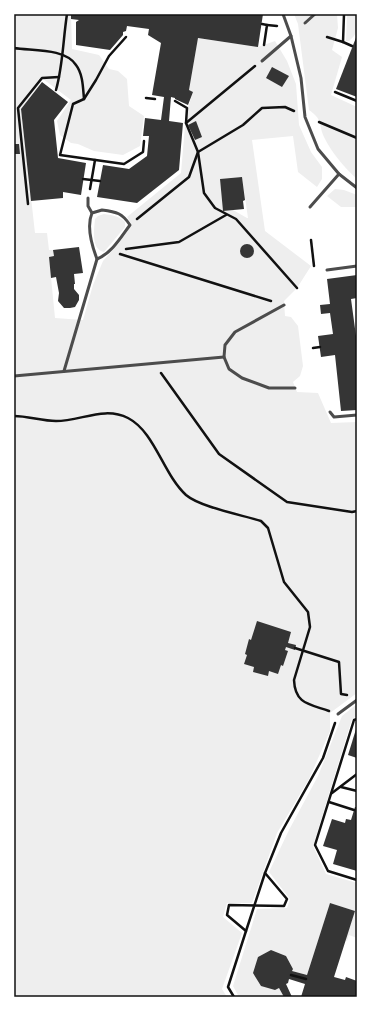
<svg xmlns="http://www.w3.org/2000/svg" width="371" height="1011" font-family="'PT Sans',sans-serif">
<rect width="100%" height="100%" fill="#fff"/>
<g fill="#eee" fill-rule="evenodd">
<path d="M 14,14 L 71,14 L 72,49 L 99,55 L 109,69 L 118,71 L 127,79 L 129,106 L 144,116 L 140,146 L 123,155 L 94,151 L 78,144 L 71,143 L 60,135 L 57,121 L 71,100 L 43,79 L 21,109 L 35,233 L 47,233 L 49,250 L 53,250 L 54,256 L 49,257 L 55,318 L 83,320 L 93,285 L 103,261 L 119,243 L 132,225 L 127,217 L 181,173 L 186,114 L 193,92 L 189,90 L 198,38 L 258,47 L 275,41 L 287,61 L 296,84 L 299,125 L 311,152 L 322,167 L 322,179 L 317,187 L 298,172 L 293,136 L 252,140 L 265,231 L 311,266 L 297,288 L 284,301 L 285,316 L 291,317 L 298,326 L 303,366 L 300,376 L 293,382 L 297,392 L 318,393 L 331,423 L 357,422 L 357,693 L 330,713 L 330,731 L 309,779 L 277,833 L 252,903 L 227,903 L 223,917 L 242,933 L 222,989 L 227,997 L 14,997 ZM 242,177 L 248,218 L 247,218 L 233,210 L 223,211 L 220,179 Z"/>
<path d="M 294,14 L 337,14 L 338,28 L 332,50 L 342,57 L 331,95 L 357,107 L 357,179 C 344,167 332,153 324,137 C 318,123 323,120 309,110 L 298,24 Z"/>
<path d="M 347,14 L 357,14 C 357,27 359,33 349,41 L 346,41 Z"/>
<path d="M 335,189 L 344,190 L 357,195 L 357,207 L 341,207 L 327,196 Z"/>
<path d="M 104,214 C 112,215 119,216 125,222 L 125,227 L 104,252 C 91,249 94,230 95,219 L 98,216 Z"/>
<path d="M 357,704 L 357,716 L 352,719 L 313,846 L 326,874 L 357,883 L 357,938 L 349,935 L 347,941 L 345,940 L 355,911 L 330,903 L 307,975 L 292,971 L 293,969 L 286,956 L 271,950 L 258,957 L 279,988 L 284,997 L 239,997 L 233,986 L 257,909 L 287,908 L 290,899 L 269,872 L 289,830 L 318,776 L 342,716 Z"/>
</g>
<g fill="#353535">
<path d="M 71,14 L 263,14 L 258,47 L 198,38 L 189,90 L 193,92 L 188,105 L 175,99 L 175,98 L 171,97 L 169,121 L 183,123 L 179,170 L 137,203 L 97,197 L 103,165 L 129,169 L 147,156 L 149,136 L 143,136 L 145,118 L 161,120 L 164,97 L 152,95 L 161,43 L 148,35 L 149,29 L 127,26 L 126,31 L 123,32 L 123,35 L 110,50 L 76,45 L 76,22 L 79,20 L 71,19 Z"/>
<path d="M 357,35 L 357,97 L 336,89 Z"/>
<path d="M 272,67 L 289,76 L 282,87 L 266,78 Z"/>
<path d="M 42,82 L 68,102 L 54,120 L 58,158 L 86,163 L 81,195 L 63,192 L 63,198 L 31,201 L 21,109 Z"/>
<path d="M 196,121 L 202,137 L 195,140 L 188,125 Z"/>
<path d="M 14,144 L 19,144 L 20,154 L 14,154 Z"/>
<path d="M 242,177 L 245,200 L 243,201 L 244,209 L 223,211 L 220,179 Z"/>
<circle cx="247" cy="251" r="7"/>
<path d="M 79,247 L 83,273 L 74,274 L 75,284 L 74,284 L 74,289 L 79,295 L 79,300 L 75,307 L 70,308 L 64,308 L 58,301 L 59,293 L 56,277 L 51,278 L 49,257 L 54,256 L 53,250 Z"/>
<path d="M 357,275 L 357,298 L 351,299 L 356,336 L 357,336 L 357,410 L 341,411 L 335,355 L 321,357 L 318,336 L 333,334 L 330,313 L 321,314 L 320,305 L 330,304 L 327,279 Z"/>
<path d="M 257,621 L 291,632 L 288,643 L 296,645 L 295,650 L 286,647 L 285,650 L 288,651 L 283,666 L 281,665 L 278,674 L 269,671 L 268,676 L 253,672 L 254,667 L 244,664 L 247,655 L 245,654 L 249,639 L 251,640 Z"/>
<path d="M 357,726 L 357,758 L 348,755 Z"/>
<path d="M 355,807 L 357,807 L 357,871 L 333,864 L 337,850 L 323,846 L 332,819 L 345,823 L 346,819 L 351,820 Z"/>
<path d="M 330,903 L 355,911 L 334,977 L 345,980 L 346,977 L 357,981 L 357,997 L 301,997 L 305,984 L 289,979 L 288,983 L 286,984 L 292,997 L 284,997 L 279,988 L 275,990 L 261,986 L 253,973 L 258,957 L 271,950 L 286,956 L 293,969 L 292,971 L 307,975 Z"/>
</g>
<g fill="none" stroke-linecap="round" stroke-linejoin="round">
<g stroke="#111" stroke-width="2.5">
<path d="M 344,14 L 343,42 L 352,46"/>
<path d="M 262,24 L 267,25 L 264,45"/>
<path d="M 267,25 L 277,26"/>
<path d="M 126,37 L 109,56 L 96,80 L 84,99 L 73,104 L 60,155 L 124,164 L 143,152 L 144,141"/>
<path d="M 327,37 L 343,42"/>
<path d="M 14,48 C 32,51 65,48 76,65 C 83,74 83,88 84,99"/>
<path d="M 255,66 L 186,123 L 198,152 L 204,193 L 215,208 L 236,219 L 297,288"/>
<path d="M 56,90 C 63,65 63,40 67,14"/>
<path d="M 335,92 L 357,101"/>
<path d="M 146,98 L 155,99"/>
<path d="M 175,101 L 187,108 L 186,123"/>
<path d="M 319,122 L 357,138"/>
<path d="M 83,179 L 100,181"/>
<path d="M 90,189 L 95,160"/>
<path d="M 28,204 L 18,108 L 42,78 L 59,77"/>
<path d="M 137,219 L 189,177 L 198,152 L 243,125 L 262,108 L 285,107 L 294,111"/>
<path d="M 311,240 L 314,266"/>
<path d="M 126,249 L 179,242 L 226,215"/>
<path d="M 120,254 L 271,301"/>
<path d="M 313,348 L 320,347"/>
<path d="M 161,373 L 219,454 L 287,502 L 352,512 L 357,511"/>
<path d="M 14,416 C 28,416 42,421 56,421 C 81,421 104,406 128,418 C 155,432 163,474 186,495 C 200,507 242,515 261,521 L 268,528 L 284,582 L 308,612 L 310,627 L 294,680 C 295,704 309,704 329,711"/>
<path d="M 295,648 L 339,662 L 341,694 L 347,695"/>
<path d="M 357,719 L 354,720 L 315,845 L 328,871 L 357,880"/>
<path d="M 341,787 L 357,791"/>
<path d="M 332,793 L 357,774"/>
<path d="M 329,802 L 354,810"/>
<path d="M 246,931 L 265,873"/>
<path d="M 291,975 L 306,979"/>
<path d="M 234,997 L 228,987 L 246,931 L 227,915 L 229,905 L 284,906 L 287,899 L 265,873 L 281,833 L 323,758 L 335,723"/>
</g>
<g stroke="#4c4c4c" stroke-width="3">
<path d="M 283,14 L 291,36 L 301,78 L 305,117 L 318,149 L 339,174 L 357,188"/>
<path d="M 305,23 L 315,14"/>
<path d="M 262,61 L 291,36"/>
<path d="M 88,198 L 88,206 L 92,213"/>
<path d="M 310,207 L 339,174"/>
<path d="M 102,210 C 117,212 122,213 130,225 C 121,237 112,253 97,259 C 92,246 86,227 92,213 Z"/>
<path d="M 327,270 L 357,266"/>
<path d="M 284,305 L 235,332 L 225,345 L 224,357 L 229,369 L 242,378 L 269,388 L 295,388"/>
<path d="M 64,371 L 97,259"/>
<path d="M 14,376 L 224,357"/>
<path d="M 330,412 L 334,417 L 357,415"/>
<path d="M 338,714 L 357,700"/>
</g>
</g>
<rect width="371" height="1011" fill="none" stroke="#ffffff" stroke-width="30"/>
<rect x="15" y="15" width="341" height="981" fill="none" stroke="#111" stroke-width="1.5"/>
</svg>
